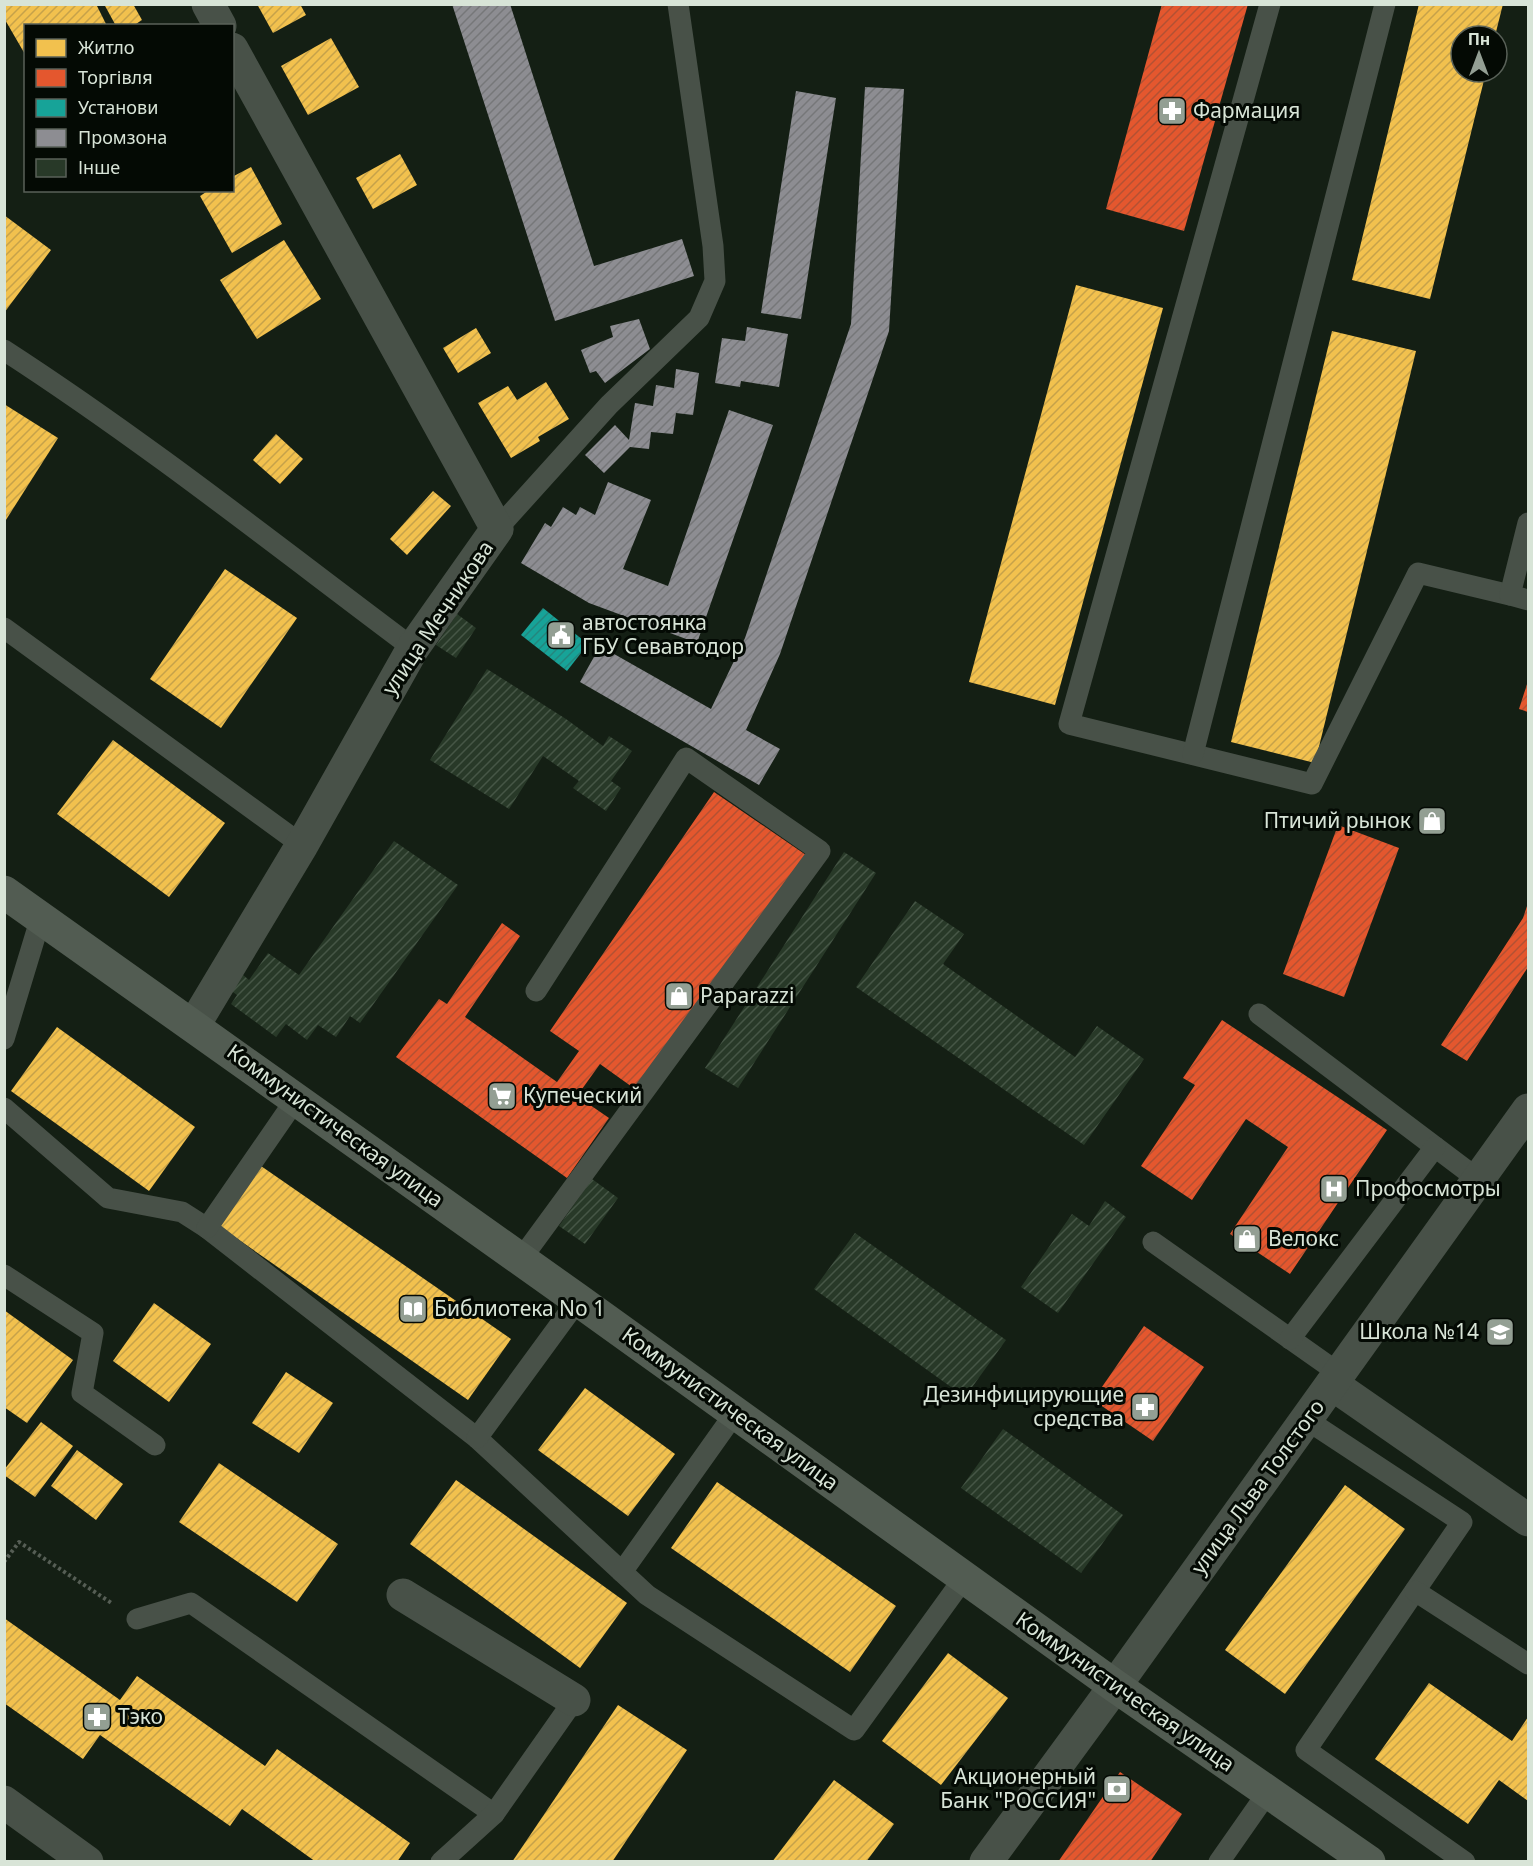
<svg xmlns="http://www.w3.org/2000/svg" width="1533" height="1866" font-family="'Noto Sans',sans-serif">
<defs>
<pattern id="homes-hatch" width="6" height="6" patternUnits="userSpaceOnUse" patternTransform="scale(1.5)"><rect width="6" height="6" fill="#f2c14e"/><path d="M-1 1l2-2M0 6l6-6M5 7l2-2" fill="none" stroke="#c6a24a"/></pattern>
<pattern id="shops-hatch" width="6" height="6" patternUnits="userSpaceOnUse" patternTransform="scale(1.5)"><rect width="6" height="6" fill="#e4572e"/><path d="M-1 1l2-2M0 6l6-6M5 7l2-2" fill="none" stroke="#b35133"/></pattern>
<pattern id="public-hatch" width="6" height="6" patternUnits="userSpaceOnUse" patternTransform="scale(1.5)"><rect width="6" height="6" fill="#17a398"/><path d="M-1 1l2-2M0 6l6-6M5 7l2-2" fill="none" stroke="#24867e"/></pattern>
<pattern id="industry-hatch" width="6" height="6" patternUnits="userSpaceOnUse" patternTransform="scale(1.5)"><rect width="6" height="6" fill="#8d8d92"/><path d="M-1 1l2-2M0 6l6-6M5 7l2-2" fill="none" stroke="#767779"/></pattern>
<pattern id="building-hatch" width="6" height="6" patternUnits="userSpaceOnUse" patternTransform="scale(1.5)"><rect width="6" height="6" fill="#283928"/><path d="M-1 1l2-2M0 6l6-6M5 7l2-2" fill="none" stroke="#465646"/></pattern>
</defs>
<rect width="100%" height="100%" fill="#141f14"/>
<g fill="url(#homes-hatch)">
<path d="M 4,4 L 96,4 L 107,26 L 26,26 L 26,56 L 4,18 Z"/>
<path d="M 104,4 L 133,4 L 142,20 L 133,26 L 116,26 Z"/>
<path d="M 257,4 L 300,4 L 306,15 L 273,33 Z"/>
<path d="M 1419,4 L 1503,4 L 1495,36 L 1461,36 L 1461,72 L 1486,72 L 1430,299 L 1352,280 Z"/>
<path d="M 331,38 L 359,87 L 308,115 L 281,66 Z"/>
<path d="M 400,154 L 417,185 L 373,209 L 356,178 Z"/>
<path d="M 251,167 L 282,224 L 232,253 L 200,196 L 209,190 L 232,190 L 232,177 Z"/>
<path d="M 4,215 L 51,250 L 4,313 Z"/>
<path d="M 284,240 L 321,299 L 257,339 L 220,280 Z"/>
<path d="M 1076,285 L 1163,308 L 1055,705 L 969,682 Z"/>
<path d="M 476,328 L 491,353 L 458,373 L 443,348 Z"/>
<path d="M 1332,331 L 1416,351 L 1315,763 L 1231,742 Z"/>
<path d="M 546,382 L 569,419 L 538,437 L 540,441 L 511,458 L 478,403 L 508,386 L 517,400 Z"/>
<path d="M 4,404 L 58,438 L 4,523 Z"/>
<path d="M 276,434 L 303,459 L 280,484 L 253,460 Z"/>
<path d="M 433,491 L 451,506 L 407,555 L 390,539 Z"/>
<path d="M 225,569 L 297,618 L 221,728 L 150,679 Z"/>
<path d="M 113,740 L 225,823 L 169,897 L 57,814 Z"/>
<path d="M 57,1027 L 195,1127 L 149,1191 L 11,1091 Z"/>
<path d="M 261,1166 L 511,1339 L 468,1400 L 219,1226 Z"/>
<path d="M 154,1303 L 211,1344 L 169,1402 L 113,1361 Z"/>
<path d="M 4,1310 L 73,1360 L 27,1423 L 4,1407 Z"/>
<path d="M 286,1372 L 333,1403 L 299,1453 L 252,1423 Z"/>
<path d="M 585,1388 L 675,1454 L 628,1516 L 538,1450 Z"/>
<path d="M 41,1422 L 73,1446 L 35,1497 L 4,1475 L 4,1470 Z"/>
<path d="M 77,1450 L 123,1484 L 96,1520 L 51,1486 Z"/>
<path d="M 219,1463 L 338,1544 L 297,1602 L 179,1522 Z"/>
<path d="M 456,1480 L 627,1603 L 580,1668 L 410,1544 Z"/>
<path d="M 717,1482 L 896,1606 L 850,1672 L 671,1548 Z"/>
<path d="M 1345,1485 L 1405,1529 L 1285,1694 L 1225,1650 Z"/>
<path d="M 4,1618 L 120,1700 L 137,1676 L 265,1766 L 277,1749 L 410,1843 L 397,1862 L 316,1862 L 242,1809 L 230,1826 L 100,1735 L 83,1759 L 4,1703 Z"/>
<path d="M 948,1653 L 1008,1698 L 941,1785 L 882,1741 Z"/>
<path d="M 1429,1683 L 1512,1741 L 1528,1717 L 1528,1801 L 1499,1780 L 1468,1824 L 1375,1759 Z"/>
<path d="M 618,1705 L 687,1750 L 612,1862 L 512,1862 Z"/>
<path d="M 834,1780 L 894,1824 L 866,1862 L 772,1862 Z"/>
</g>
<g fill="url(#shops-hatch)">
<path d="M 1162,4 L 1248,4 L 1184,231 L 1106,209 Z"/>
<path d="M 1528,681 L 1528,712 L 1519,709 Z"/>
<path d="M 714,792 L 806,855 L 642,1094 L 600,1064 L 577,1096 L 609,1118 L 567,1178 L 396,1057 L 439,999 L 447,1004 L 502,923 L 520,936 L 465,1017 L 557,1082 L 579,1051 L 550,1031 Z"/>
<path d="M 1338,825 L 1399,848 L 1344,997 L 1283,974 Z"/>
<path d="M 1528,903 L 1528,967 L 1467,1061 L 1441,1045 L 1523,918 Z"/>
<path d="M 1222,1020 L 1387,1130 L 1290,1274 L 1230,1234 L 1288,1147 L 1246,1119 L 1192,1200 L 1141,1166 L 1195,1085 L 1183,1078 Z"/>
<path d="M 1144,1326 L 1204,1367 L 1153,1441 L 1093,1400 Z"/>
<path d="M 1120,1772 L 1182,1814 L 1150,1862 L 1058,1862 Z"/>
</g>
<path fill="url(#public-hatch)" d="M 543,608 L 588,644 L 567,671 L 521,635 Z"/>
<g fill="url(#industry-hatch)">
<path d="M 452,4 L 510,4 L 594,266 L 682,239 L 694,276 L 555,321 Z"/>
<path d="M 865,87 L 904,89 L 889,331 L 780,654 L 746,730 L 780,749 L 759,785 L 580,682 L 600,646 L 711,709 L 745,638 L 851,324 Z"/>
<path d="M 796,91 L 836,98 L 801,319 L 761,313 Z"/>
<path d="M 639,319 L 650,349 L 605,383 L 596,371 L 590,373 L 581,350 L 613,337 L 610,326 Z"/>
<path d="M 747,327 L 788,334 L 779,387 L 741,381 L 740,387 L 715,383 L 722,338 L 745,341 Z"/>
<path d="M 676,369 L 699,373 L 693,415 L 676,413 L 673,434 L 651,432 L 649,449 L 630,447 L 604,473 L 585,455 L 615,425 L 629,440 L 635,403 L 653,406 L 656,385 L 674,388 Z"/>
<path d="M 729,410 L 773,425 L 697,643 L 589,603 L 521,563 L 545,523 L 551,527 L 563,507 L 576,515 L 580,507 L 595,515 L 608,482 L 651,500 L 623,569 L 668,586 Z"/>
</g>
<g fill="url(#building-hatch)">
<path d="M 457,614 L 476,628 L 456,658 L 436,645 Z"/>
<path d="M 487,669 L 566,719 L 603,746 L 609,736 L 632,751 L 611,781 L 621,788 L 606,811 L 573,788 L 579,781 L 543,756 L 509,809 L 430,760 Z"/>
<path d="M 394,841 L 458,885 L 360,1023 L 350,1016 L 336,1037 L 318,1025 L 307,1040 L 286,1024 L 276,1037 L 231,1004 L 237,995 L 230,990 L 242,974 L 249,980 L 268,953 L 299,975 Z"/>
<path d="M 844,852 L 876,873 L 738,1088 L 705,1068 Z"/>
<path d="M 915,901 L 964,934 L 943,964 L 1075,1057 L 1097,1026 L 1144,1059 L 1084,1145 L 856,987 Z"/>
<path d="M 592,1179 L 618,1198 L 585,1244 L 559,1226 Z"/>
<path d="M 1105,1201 L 1126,1217 L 1058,1313 L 1021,1287 L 1072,1214 L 1089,1226 Z"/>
<path d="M 855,1233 L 1006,1340 L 965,1397 L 814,1289 Z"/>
<path d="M 1003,1429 L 1123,1515 L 1081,1573 L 961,1488 Z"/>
</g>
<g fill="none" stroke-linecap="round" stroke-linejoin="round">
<path stroke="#565e55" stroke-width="4" stroke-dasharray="3 3" stroke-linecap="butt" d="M 4,1562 L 19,1542 L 113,1604"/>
<g stroke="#485148" stroke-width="21">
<path d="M 1270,4 L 1069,724 L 1312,784 L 1418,573 L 1510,595"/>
<path d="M 4,350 C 146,442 278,547 413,648"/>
<path d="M 1528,523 L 1510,595 L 1528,600"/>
<path d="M 497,529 L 609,405 L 699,318 L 715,281 L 713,246 L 678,4"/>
<path d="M 4,628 L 302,845"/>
<path d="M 1193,754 L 1385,4"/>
<path d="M 1259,1014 L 1479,1180"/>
<path d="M 4,1039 L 41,917"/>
<path d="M 4,1108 L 108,1198 L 182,1212 L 207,1228 L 477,1438 L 647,1595 L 854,1730 L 964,1578"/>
<path d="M 207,1228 L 296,1099"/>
<path d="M 1153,1242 L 1340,1374"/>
<path d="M 521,1259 L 820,851 L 686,758 L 536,991"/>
<path d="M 4,1275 L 93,1333 L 82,1393 L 155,1445"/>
<path d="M 1290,1339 L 1435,1147"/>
<path d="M 1307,1420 L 1462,1522 L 1306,1750 L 1465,1862"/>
<path d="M 477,1438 L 578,1300"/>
<path d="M 622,1572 L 735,1413"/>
<path d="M 1415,1591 L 1528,1664"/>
<path d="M 137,1619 L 191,1603 L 494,1814"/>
<path d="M 441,1862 L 494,1814 L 574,1700"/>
<path d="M 1219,1862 L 1268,1792"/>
</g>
<g stroke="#485148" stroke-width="33">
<path d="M 208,4 L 220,26"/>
<path d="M 194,1025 L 302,845 L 413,648 L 497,529 L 232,49"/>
<path d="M 1332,1384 L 1528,1520"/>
<path d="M 403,1595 L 574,1700"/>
<path d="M 4,1802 L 87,1862"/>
<path d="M 986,1862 L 1115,1686 L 1528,1110"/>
</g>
<path stroke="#525c52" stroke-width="33" d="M 4,892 L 578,1300 L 1115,1686 L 1369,1862"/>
</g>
<defs>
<g id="pharmacy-square" transform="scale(1.5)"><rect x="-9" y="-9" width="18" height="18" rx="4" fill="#939f93" stroke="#040a04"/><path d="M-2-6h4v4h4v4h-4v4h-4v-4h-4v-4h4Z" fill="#fff"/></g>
<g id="civic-square" transform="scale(1.5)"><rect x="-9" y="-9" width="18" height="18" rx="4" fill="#939f93" stroke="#040a04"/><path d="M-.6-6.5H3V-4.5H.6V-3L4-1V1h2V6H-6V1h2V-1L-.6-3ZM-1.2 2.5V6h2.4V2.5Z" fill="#fff"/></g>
<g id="shop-square" transform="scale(1.5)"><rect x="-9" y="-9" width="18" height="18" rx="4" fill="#939f93" stroke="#040a04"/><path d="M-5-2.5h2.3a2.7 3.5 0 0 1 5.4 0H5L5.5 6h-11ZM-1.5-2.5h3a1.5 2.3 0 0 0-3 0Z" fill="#fff"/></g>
<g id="supermarket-square" transform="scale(1.5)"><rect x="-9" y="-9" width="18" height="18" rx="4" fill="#939f93" stroke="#040a04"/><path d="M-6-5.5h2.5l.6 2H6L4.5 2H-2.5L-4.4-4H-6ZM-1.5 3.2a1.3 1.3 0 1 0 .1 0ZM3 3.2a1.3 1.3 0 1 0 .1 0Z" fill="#fff"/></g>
<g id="hospital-square" transform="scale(1.5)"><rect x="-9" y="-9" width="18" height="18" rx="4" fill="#939f93" stroke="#040a04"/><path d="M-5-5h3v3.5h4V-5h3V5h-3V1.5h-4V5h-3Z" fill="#fff"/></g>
<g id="library-square" transform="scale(1.5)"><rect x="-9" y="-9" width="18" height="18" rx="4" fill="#939f93" stroke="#040a04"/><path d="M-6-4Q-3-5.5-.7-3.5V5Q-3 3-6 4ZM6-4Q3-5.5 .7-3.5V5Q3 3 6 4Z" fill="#fff"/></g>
<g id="school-square" transform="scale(1.5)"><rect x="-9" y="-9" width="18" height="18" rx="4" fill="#939f93" stroke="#040a04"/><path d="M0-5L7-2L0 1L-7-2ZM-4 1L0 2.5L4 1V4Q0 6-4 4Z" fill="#fff"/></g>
<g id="bank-square" transform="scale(1.5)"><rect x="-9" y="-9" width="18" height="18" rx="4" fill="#939f93" stroke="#040a04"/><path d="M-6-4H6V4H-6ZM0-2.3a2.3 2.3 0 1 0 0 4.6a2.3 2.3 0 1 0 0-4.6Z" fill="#fff"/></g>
</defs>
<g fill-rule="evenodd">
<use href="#pharmacy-square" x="1172" y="111"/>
<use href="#civic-square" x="561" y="635"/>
<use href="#shop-square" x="1432" y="821"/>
<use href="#shop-square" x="679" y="996"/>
<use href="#supermarket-square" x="502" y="1096"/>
<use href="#hospital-square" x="1334" y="1189"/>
<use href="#shop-square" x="1247" y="1239"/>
<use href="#library-square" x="413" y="1309"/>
<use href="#school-square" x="1500" y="1332"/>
<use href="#pharmacy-square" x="1145" y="1407"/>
<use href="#pharmacy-square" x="97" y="1717"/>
<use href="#bank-square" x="1117" y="1789"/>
</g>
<g text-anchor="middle" stroke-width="6" stroke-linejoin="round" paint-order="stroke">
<g font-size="21" fill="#d8e4d7" stroke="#040a04" text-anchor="start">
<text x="1193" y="118">Фармация</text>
<text x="582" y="630">автостоянка<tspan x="582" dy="24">ГБУ Севавтодор</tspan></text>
<text x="1411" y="828" text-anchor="end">Птичий рынок</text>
<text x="700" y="1003">Paparazzi</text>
<text x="523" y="1103">Купеческий</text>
<text x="1355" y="1196">Профосмотры</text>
<text x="1268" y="1246">Велокс</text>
<text x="434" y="1316">Библиотека No 1</text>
<text x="1479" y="1339" text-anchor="end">Школа №14</text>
<text x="1124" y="1402" text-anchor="end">Дезинфицирующие<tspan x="1124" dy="24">средства</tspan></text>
<text x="118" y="1724">Тэко</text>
<text x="1096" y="1784" text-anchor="end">Акционерный<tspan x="1096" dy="24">Банк "РОССИЯ"</tspan></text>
</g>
<g font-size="21" fill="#d8e4d7" stroke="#040a04">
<text transform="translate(438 618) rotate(-56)" y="7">улица Мечникова</text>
<text transform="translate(335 1126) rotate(36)" y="7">Коммунистическая улица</text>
<text transform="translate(730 1409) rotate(36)" y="7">Коммунистическая улица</text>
<text transform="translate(1258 1487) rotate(-54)" y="7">улица Льва Толстого</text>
<text transform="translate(1125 1692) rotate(35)" y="7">Коммунистическая улица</text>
</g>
</g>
<rect width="1533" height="1866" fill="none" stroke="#d8e4d7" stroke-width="12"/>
<rect x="24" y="24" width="210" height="168" fill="#040a04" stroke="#596158" stroke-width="1.5"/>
<rect x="36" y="39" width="30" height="18" fill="#f2c14e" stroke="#596158" stroke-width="1.5"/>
<text x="78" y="54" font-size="18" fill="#d8e4d7">Житло</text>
<rect x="36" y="69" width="30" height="18" fill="#e4572e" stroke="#596158" stroke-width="1.5"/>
<text x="78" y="84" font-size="18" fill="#d8e4d7">Торгівля</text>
<rect x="36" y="99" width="30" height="18" fill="#17a398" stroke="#596158" stroke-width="1.5"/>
<text x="78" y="114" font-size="18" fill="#d8e4d7">Установи</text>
<rect x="36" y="129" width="30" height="18" fill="#8d8d92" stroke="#596158" stroke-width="1.5"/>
<text x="78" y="144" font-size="18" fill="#d8e4d7">Промзона</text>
<rect x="36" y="159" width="30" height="18" fill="#283928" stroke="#596158" stroke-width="1.5"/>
<text x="78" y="174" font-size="18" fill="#d8e4d7">Інше</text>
<g transform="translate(1479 54)"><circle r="28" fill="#040a04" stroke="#596158" stroke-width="1.5"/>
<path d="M0-4.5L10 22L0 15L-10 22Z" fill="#939f93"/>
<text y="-9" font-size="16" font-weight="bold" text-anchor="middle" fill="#d8e4d7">Пн</text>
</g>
</svg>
